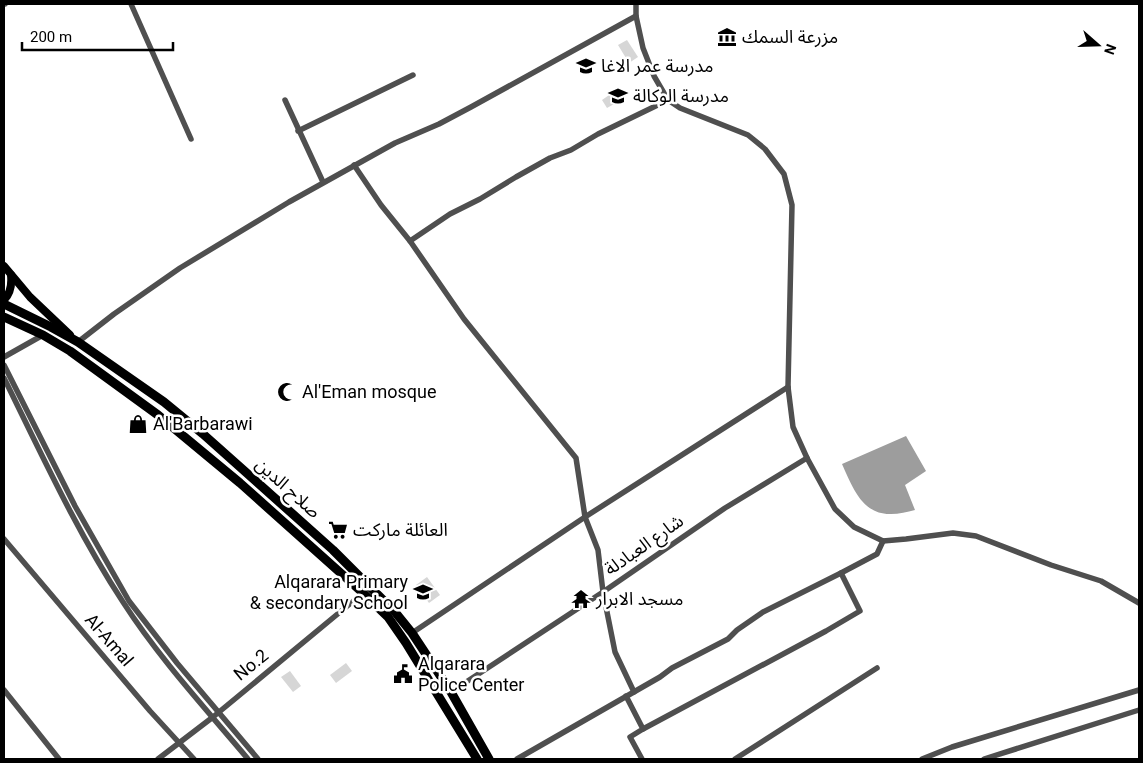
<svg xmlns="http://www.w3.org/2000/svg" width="1143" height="763" font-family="Roboto,'Noto Sans Arabic',sans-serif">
<rect width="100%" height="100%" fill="#fff"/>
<g fill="#d6d6d6">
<path d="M 627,40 L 638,57 L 629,63 L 618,45 Z"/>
<path d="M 615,91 L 621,100 L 607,108 L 602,100 Z"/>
<path d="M 427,577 L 440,595 L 429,603 L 416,585 Z"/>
<path d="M 346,663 L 352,671 L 336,683 L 330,675 Z"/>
<path d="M 290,671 L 301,686 L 293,692 L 281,677 Z"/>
</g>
<path fill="#9d9d9d" d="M 906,436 L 926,471 L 905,485 L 915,510 C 907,512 899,514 891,514 C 862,515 852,486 842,464 Z"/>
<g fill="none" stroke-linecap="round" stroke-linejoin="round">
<g stroke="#4f4f4f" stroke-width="5.5">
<path d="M 4,4 L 5,4"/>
<path d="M 131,4 L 191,139"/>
<path d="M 636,4 L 636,16 L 643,48 L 654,76 L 668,100 L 680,108 L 748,135 L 765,149 L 784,174 L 792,205 L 788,387 L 793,427 L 807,458 L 835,509 L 854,527 L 883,541 L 906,539 L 953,533 L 976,536 L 1051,565 L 1101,581 L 1139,603"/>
<path d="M 285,100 L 323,182"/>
<path d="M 298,131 L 413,75"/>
<path d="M 354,165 L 381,205 L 410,241 L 464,319 L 576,458 L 585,517 L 598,550 L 603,592 L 615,652 L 634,692"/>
<path d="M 410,241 L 450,214 L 480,199 L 516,177 L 550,158 L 571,150 L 598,134 L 668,100"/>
<path d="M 78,342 L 114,314 L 180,268 L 289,202 L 395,143 L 439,124 L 471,107 L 636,16"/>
<path d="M 4,357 L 43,335"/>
<path d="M 4,365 L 75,506 L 129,601 L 177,663 L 258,759"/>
<path d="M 4,378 C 41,453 77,532 123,602 C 159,658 206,709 248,759"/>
<path d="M 4,539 L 150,711 L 194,759"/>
<path d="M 841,573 L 877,554 L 883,541"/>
<path d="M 412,633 L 585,517 L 788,387"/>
<path d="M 4,690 L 59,759"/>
<path d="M 451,692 L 603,592 L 725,508 L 807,458"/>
<path d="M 626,696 L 643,729 L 630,737 L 642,759"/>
<path d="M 158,759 L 213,717 L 363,593"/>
<path d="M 517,759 L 660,677 L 672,668 L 728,639 L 737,630 L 763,612 L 841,573 L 860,611 L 826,631 L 643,729"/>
<path d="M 735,759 L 877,668"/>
<path d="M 922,759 L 952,747 L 1139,690"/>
<path d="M 984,759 L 1139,710"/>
</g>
<g stroke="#000" stroke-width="8">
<path d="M 4,266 L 30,297 L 70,335"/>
<path d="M 4,300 C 11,293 12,285 11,275"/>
</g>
<g stroke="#000" stroke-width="9">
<path d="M 4,304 L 51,327 L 78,342 L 164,402 L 203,434 L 333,550 L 395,612 L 412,633 L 451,692 L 489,759"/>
<path d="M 4,317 L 43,335 L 70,351 L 158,415 L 240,483 L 363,593 L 388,617 L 406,643 L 477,759"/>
</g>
</g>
<defs>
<g id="museum-bare" transform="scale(1.5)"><path d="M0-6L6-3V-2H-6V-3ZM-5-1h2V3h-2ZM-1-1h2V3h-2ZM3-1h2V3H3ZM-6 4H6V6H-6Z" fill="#000" stroke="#fff" stroke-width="2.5" paint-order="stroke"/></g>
<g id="school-bare" transform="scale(1.5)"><path d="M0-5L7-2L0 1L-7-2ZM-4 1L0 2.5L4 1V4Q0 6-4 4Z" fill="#000" stroke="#fff" stroke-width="2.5" paint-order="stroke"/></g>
<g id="mosque-bare" transform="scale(1.5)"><path d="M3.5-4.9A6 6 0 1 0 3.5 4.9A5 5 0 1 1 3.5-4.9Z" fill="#000" stroke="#fff" stroke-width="2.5" paint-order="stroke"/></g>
<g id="shop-bare" transform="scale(1.5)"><path d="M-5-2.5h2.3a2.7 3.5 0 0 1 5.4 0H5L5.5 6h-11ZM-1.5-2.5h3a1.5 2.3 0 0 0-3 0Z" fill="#000" stroke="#fff" stroke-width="2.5" paint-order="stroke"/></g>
<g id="supermarket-bare" transform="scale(1.5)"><path d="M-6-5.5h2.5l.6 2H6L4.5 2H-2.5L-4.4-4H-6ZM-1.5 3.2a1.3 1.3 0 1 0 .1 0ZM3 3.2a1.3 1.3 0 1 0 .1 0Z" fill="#000" stroke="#fff" stroke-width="2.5" paint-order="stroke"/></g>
<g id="temple-bare" transform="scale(1.5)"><path d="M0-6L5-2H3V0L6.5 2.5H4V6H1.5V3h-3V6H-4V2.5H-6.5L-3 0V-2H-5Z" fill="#000" stroke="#fff" stroke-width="2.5" paint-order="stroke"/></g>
<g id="civic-bare" transform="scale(1.5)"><path d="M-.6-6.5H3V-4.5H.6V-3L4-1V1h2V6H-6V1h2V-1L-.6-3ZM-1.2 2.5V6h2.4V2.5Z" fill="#000" stroke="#fff" stroke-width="2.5" paint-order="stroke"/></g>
</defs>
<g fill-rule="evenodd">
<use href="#museum-bare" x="727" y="37"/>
<use href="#school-bare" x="586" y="66"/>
<use href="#school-bare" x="618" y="96"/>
<use href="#mosque-bare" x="287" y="392"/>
<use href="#shop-bare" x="138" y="424"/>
<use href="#supermarket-bare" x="338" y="530"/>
<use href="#school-bare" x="423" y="592"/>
<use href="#temple-bare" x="581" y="599"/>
<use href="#civic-bare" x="403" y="674"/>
</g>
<g text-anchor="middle" stroke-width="5" stroke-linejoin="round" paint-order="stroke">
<g font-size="18" fill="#000" stroke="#fff" text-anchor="start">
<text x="742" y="43">مزرعة السمك</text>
<text x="601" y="72">مدرسة عمر الاغا</text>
<text x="633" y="102">مدرسة الوكالة</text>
<text x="302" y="398">Al'Eman mosque</text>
<text x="153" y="430">Al'Barbarawi</text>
<text x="353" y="536">العائلة ماركت</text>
<text x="408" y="588" text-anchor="end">Alqarara Primary<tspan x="408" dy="21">&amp; secondary School</tspan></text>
<text x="596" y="605">مسجد الابرار</text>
<text x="418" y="670">Alqarara<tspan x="418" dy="21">Police Center</tspan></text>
</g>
<g font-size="18" fill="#000" stroke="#fff">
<text transform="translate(288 488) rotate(42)" y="6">صلاح الدين</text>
<text transform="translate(644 545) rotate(-35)" y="6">شارع العبادلة</text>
<text transform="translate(109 640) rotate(49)" y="6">Al-Amal</text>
<text transform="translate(251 665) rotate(-39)" y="6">No.2</text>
</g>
</g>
<rect width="1143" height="763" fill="none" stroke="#000000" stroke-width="10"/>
<g transform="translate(1098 45) rotate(110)" stroke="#ffffff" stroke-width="4" paint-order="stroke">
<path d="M0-4L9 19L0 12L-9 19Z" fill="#000000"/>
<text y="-8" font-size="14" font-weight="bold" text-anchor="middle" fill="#000000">N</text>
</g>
<path d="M22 42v8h151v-8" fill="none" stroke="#000000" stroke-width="2.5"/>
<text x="30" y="42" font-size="15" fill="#000000" stroke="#ffffff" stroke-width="4" paint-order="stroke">200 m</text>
</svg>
